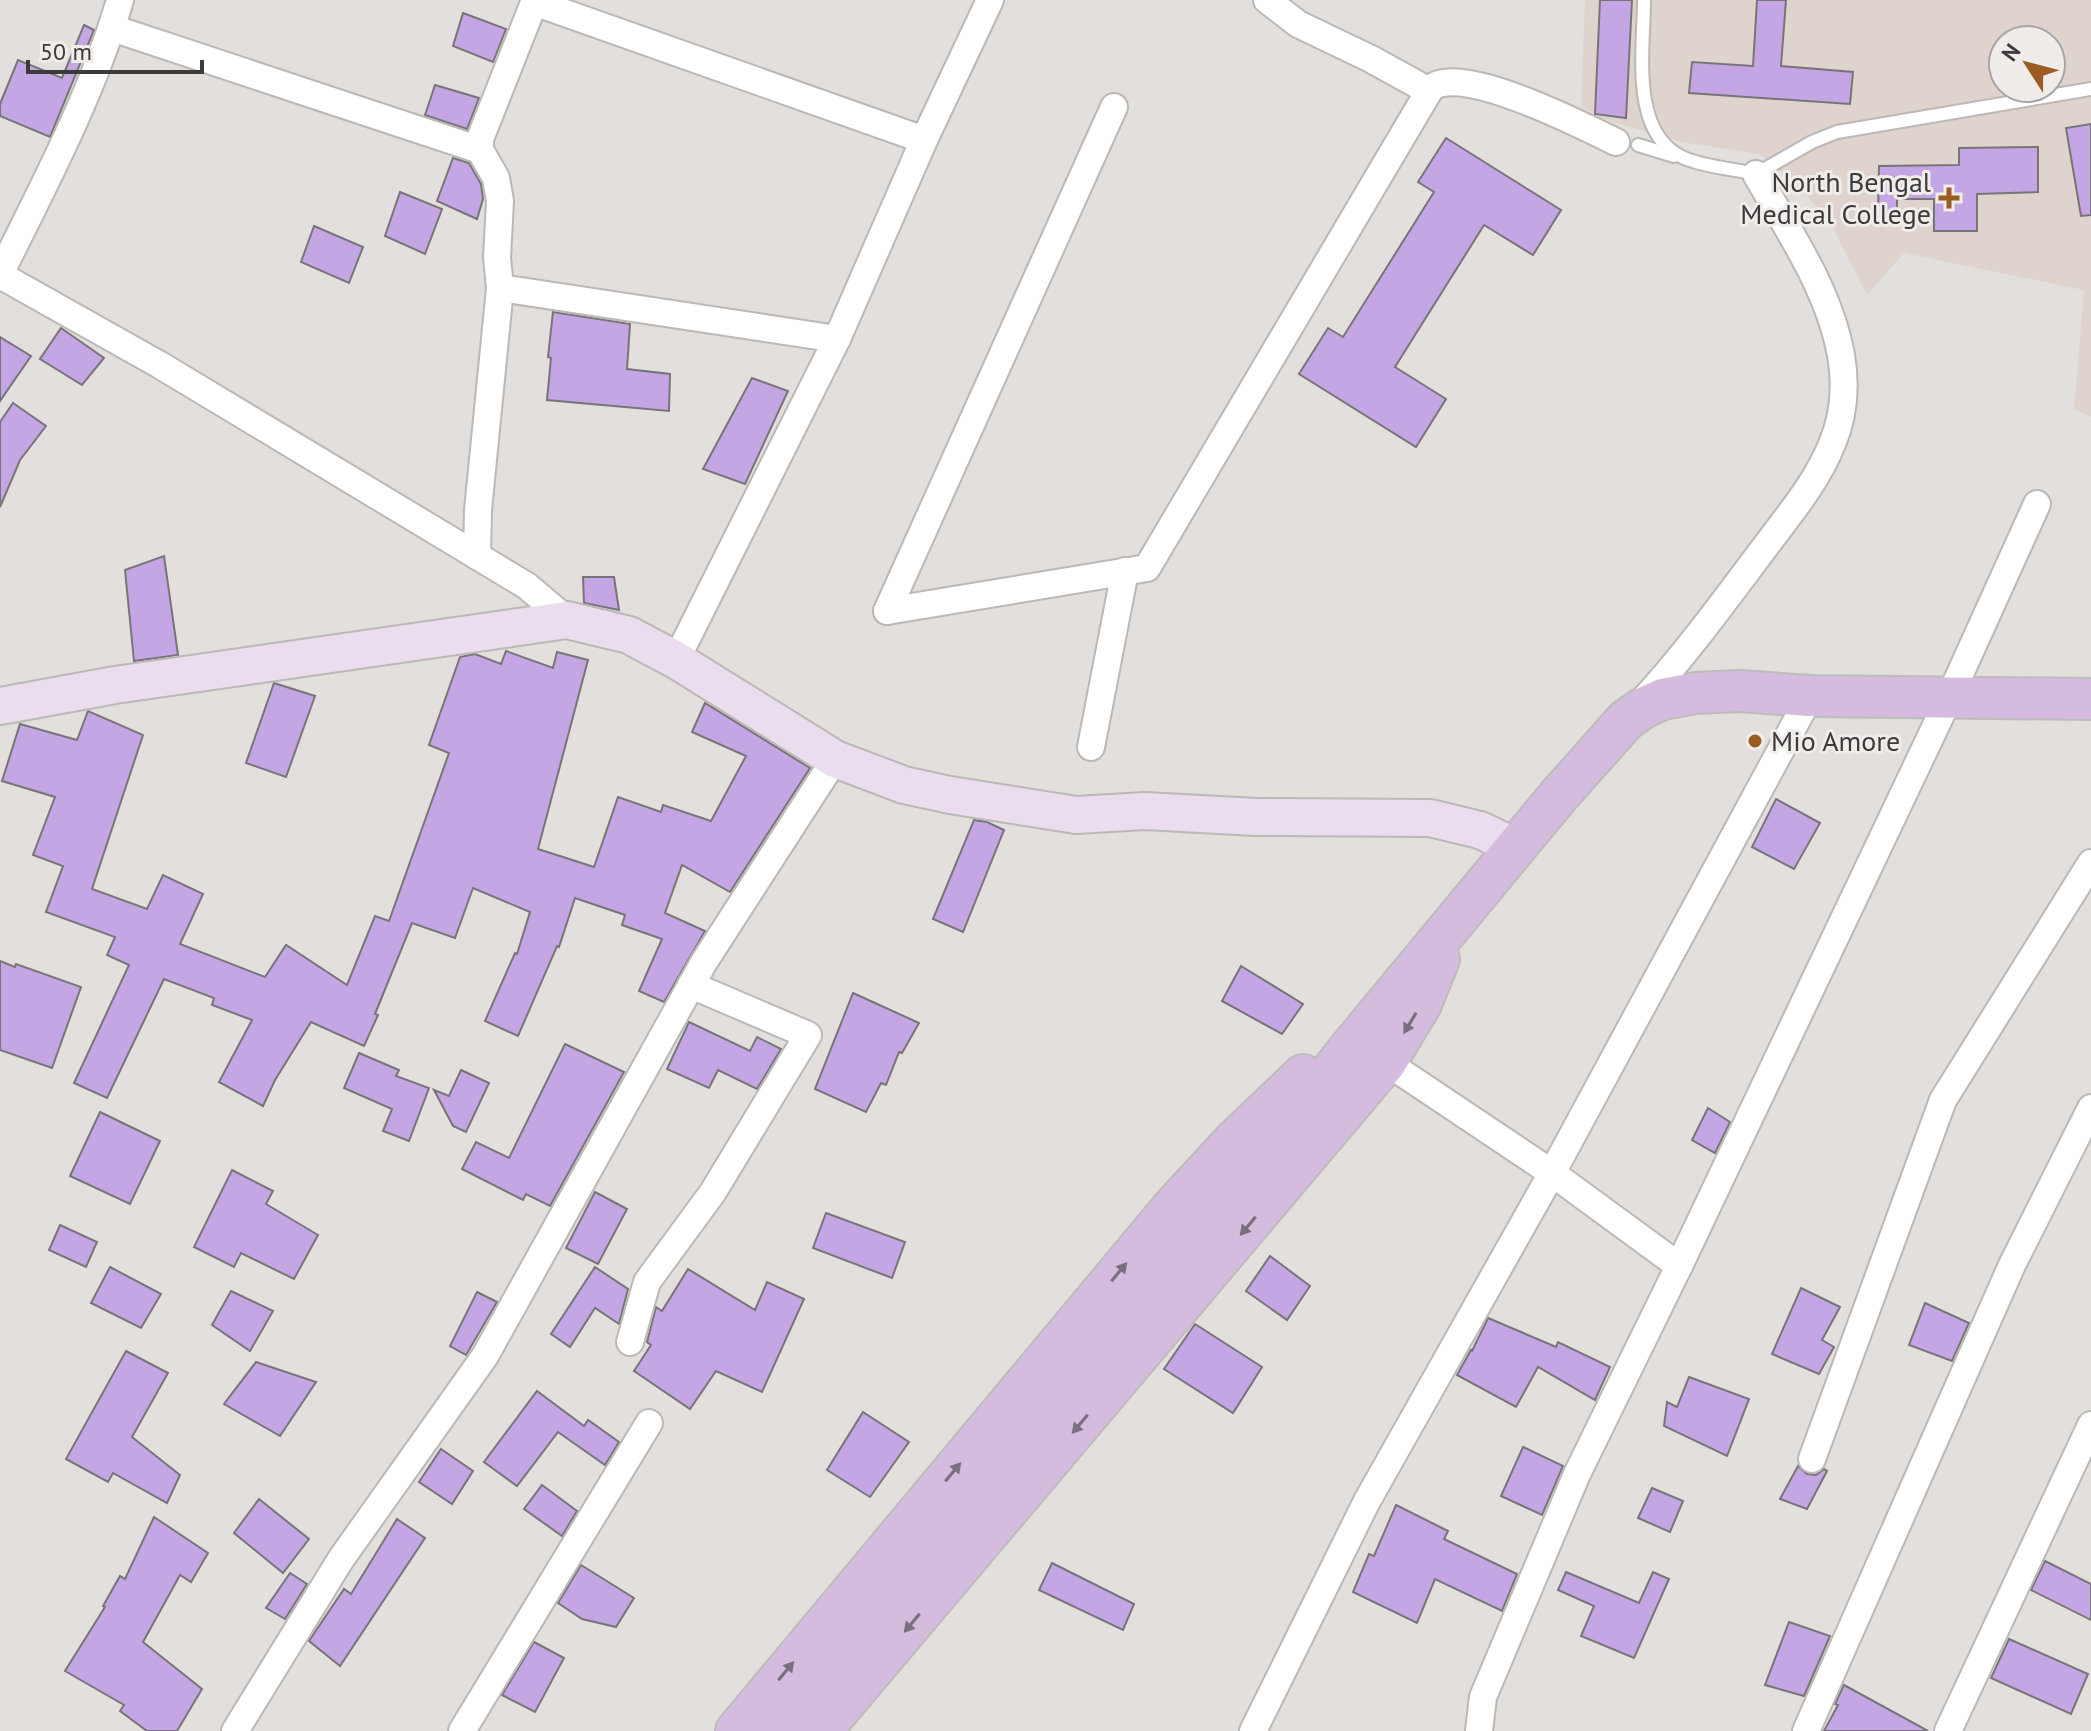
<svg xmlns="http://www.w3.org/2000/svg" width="2091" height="1731" font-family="'PT Sans',sans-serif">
<rect width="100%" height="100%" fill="#e2dfdd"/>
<path fill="#ded3cd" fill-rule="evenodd" d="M 1585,0 L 2091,0 L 2091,417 L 2074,409 L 2084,290 L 1904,253 L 1867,295 L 1828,218 L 1788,177 L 1759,154 L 1682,142 L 1600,118 L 1581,106 ZM 2003,40 L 2051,40 L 2051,88 L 2003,88 Z"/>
<g fill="#c5a6e5" stroke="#777578" stroke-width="2">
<path d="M 1600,0 L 1632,0 L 1626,118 L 1595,114 Z"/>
<path d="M 1757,0 L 1786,0 L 1781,66 L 1853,72 L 1850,104 L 1689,93 L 1692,62 L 1753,66 Z"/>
<path d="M 463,13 L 506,29 L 493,62 L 453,46 Z"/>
<path d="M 84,25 L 94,30 L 50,137 L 0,116 L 0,104 L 18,60 L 62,78 Z"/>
<path d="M 435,85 L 479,98 L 467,129 L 425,115 Z"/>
<path d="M 2091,124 L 2091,215 L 2081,216 L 2066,128 Z"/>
<path d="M 1446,138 L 1561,210 L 1533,255 L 1484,225 L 1395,367 L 1446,399 L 1416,447 L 1299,374 L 1328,328 L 1343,337 L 1434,192 L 1418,182 Z"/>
<path d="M 2038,147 L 2038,192 L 1977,194 L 1977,231 L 1934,231 L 1934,199 L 1897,199 L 1897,214 L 1878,214 L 1879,166 L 1959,165 L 1959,148 Z"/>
<path d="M 453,158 L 469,163 L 481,184 L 483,199 L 477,219 L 437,201 Z"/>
<path d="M 400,192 L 442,209 L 425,254 L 385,236 Z"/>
<path d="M 314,226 L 363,247 L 349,283 L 301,262 Z"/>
<path d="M 553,312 L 630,324 L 627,369 L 670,374 L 669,411 L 547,400 L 551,358 L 548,357 Z"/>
<path d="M 61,328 L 104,358 L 82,385 L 40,359 Z"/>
<path d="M 0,337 L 31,356 L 0,401 Z"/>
<path d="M 752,378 L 788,391 L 745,484 L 703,469 Z"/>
<path d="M 13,403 L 46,426 L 20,460 L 0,507 L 0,422 Z"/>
<path d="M 164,556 L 178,655 L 134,661 L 125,570 Z"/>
<path d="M 583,577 L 614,577 L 619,610 L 584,603 Z"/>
<path d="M 506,651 L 553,668 L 557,652 L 588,660 L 538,849 L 594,867 L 618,797 L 661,812 L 663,805 L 711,821 L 746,756 L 692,732 L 705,703 L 810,768 L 730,892 L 682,865 L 665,913 L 705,931 L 664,1002 L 639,991 L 662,939 L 622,925 L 625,915 L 575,898 L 559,947 L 557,946 L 518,1036 L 485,1021 L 515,953 L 517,954 L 530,912 L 473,888 L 455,938 L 412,923 L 375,1014 L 378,1015 L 364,1046 L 311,1022 L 275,1080 L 263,1106 L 219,1082 L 252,1020 L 212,1005 L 214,998 L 164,979 L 107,1098 L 74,1083 L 129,965 L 107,955 L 115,937 L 46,912 L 63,866 L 33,855 L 55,797 L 2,781 L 20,724 L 77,740 L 88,711 L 143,735 L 92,889 L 147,909 L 163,875 L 203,894 L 180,944 L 265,977 L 286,945 L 347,985 L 375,916 L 389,921 L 449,753 L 429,745 L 460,657 L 475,654 L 501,664 Z"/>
<path d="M 274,683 L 315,696 L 286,777 L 246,763 Z"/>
<path d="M 1776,799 L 1820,823 L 1794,869 L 1752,847 Z"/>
<path d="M 974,820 L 987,822 L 1004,830 L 963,932 L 933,919 Z"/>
<path d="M 0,961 L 15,967 L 16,964 L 81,987 L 52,1068 L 0,1050 Z"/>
<path d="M 1241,966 L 1303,1004 L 1282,1034 L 1222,1001 Z"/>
<path d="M 853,993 L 919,1023 L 902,1053 L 899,1052 L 886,1085 L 881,1083 L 866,1112 L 815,1089 Z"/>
<path d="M 689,1022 L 750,1051 L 757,1037 L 781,1049 L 757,1089 L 718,1070 L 709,1088 L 667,1069 Z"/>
<path d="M 565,1044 L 624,1072 L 550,1206 L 526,1194 L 523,1200 L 462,1169 L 476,1142 L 509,1158 Z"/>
<path d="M 359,1053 L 399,1070 L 396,1076 L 429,1088 L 409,1141 L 383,1131 L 392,1109 L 344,1088 Z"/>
<path d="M 461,1070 L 489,1083 L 466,1132 L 453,1126 L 434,1090 L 449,1096 Z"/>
<path d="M 1708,1108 L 1730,1122 L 1715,1153 L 1692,1140 Z"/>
<path d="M 100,1112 L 160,1141 L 130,1204 L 70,1176 Z"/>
<path d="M 232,1170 L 273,1191 L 266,1204 L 318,1235 L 294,1279 L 241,1253 L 234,1267 L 194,1247 Z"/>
<path d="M 595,1192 L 627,1209 L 598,1264 L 566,1248 Z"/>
<path d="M 826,1213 L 905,1242 L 892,1278 L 813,1248 Z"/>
<path d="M 60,1225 L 97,1242 L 86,1267 L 49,1250 Z"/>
<path d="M 1270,1256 L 1310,1286 L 1287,1320 L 1246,1291 Z"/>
<path d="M 110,1267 L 161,1294 L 141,1328 L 91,1303 Z"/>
<path d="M 595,1267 L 628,1289 L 619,1324 L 595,1308 L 570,1347 L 551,1334 Z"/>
<path d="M 688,1269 L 755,1310 L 767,1282 L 804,1299 L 762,1392 L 716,1371 L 690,1409 L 634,1371 L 651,1345 L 647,1342 L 656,1307 L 662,1311 Z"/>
<path d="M 1801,1288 L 1840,1307 L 1822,1340 L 1834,1347 L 1819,1374 L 1772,1354 Z"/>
<path d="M 231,1291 L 273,1311 L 250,1351 L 212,1325 Z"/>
<path d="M 477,1292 L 497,1302 L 466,1355 L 450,1346 Z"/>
<path d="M 1925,1303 L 1969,1323 L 1952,1361 L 1909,1345 Z"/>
<path d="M 1488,1318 L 1556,1347 L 1558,1342 L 1610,1367 L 1595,1400 L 1538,1367 L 1516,1407 L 1457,1375 L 1471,1350 L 1472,1351 Z"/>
<path d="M 1195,1324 L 1262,1367 L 1233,1413 L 1164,1369 Z"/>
<path d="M 126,1351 L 168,1373 L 132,1437 L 180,1475 L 167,1503 L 113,1473 L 108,1482 L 66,1459 Z"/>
<path d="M 256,1362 L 316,1382 L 280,1436 L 224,1404 Z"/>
<path d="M 1689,1377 L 1749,1399 L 1727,1456 L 1664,1426 L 1667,1402 L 1677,1407 Z"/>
<path d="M 537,1391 L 584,1426 L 588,1420 L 619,1442 L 605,1465 L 558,1432 L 517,1486 L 484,1462 Z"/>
<path d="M 863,1412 L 909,1442 L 870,1497 L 827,1470 Z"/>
<path d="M 1523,1447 L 1563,1466 L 1542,1515 L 1501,1496 Z"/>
<path d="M 441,1449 L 473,1471 L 452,1504 L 419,1482 Z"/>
<path d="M 1798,1466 L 1807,1474 L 1816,1475 L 1824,1469 L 1827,1471 L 1807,1509 L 1780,1499 Z"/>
<path d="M 542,1485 L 577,1511 L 562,1536 L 524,1509 Z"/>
<path d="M 1652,1488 L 1683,1501 L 1670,1532 L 1638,1518 Z"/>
<path d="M 259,1499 L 309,1539 L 283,1573 L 234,1533 Z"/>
<path d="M 1396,1505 L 1448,1531 L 1444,1539 L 1517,1574 L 1502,1611 L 1435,1579 L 1417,1623 L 1353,1592 L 1369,1554 L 1374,1556 Z"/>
<path d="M 154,1517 L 208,1553 L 191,1582 L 180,1575 L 143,1642 L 202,1689 L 177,1731 L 147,1731 L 120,1711 L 124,1705 L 65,1671 L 105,1607 L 103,1606 L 120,1576 L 125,1579 Z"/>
<path d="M 397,1519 L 425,1538 L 340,1666 L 309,1641 L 344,1589 L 351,1594 Z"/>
<path d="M 2045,1561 L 2091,1584 L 2091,1620 L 2031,1590 Z"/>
<path d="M 1052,1563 L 1134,1604 L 1123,1630 L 1039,1590 Z"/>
<path d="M 581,1565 L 634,1598 L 616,1627 L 582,1619 L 558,1603 Z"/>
<path d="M 1566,1572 L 1639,1603 L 1653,1572 L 1669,1579 L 1634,1658 L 1581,1636 L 1594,1606 L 1558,1590 Z"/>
<path d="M 290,1573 L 307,1584 L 285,1619 L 266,1608 Z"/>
<path d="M 1789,1622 L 1830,1636 L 1804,1696 L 1765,1685 Z"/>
<path d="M 2009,1639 L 2088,1674 L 2071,1714 L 1991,1678 Z"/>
<path d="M 534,1642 L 564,1658 L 535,1712 L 502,1695 Z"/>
<path d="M 1844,1685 L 1928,1731 L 1824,1731 L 1838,1705 L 1835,1704 Z"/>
</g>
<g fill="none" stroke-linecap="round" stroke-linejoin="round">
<g stroke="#bbb8b6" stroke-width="16">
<g id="lane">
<path d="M 1644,0 C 1644,49 1629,134 1684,158 C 1705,167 1734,169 1756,174 L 1812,142 L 1837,132 L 2091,89"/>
<path d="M 1638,145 L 1674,156"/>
</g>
</g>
<g stroke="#bbb8b6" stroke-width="30">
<g id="street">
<path d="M 1267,0 L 1298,24 L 1371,59 L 1429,91 C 1452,58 1587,128 1616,142"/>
<path d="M 534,2 L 924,140"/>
<path d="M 112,28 L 480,150"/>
<path d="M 0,274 C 43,187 93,93 120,0"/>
<path d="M 0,275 L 160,365 L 527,586 L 567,620"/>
<path d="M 500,288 L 837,339"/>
<path d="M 477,556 L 478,510 L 500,288 L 497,258 L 500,201 L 496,178 L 480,150 L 480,139 L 535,0"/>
<path d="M 887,611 L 1147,568 L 1429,91"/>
<path d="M 887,611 L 1114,107"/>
<path d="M 676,660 L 837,339 L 924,140 L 990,0"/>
<path d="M 1641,703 C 1685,655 1723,603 1762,551 C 1787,517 1816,484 1832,444 C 1844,416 1846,384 1841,355 C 1829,289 1789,232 1756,174"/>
<path d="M 1091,747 L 1125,571"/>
<path d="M 1386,1062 L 1552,1173 L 1679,1266"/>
<path d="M 630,1342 L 647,1282 L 713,1192 L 808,1035 L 691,985"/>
<path d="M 1812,1459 L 1943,1100 L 2091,863"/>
<path d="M 235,1731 L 341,1559 L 485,1356 L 704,962 L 835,759"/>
<path d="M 462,1731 L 649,1423"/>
<path d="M 1253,1731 L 1367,1501 L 1552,1173 L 1810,696"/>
<path d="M 1479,1731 L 1483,1697 L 1577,1474 L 1679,1266 L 1950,696 L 2037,504"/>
<path d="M 1806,1731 L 2012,1265 L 2091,1108"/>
<path d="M 1948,1731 L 2091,1425"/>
</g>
</g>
<g stroke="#bbb8b6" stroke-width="40">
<path id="secondary" d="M 0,706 L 115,685 L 567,620 L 629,635 L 676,660 L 835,759 L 904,785 L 950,795 L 1076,815 L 1145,811 L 1256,817 L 1430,818 L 1480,830 L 1516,847"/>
</g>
<g stroke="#bdbcbc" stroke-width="44">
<g id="primary">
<path d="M 736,1731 L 1172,1208 L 1232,1143 L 1303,1075"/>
<path d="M 783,1731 L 1283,1133 L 1349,1049 L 1560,794 L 1626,720 L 1643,708 L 1663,699 L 1695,693 L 1739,691 L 1810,696 L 2091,699"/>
<path d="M 821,1731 L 1386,1062 L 1421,1004 L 1439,959"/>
</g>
</g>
<use href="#lane" stroke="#fff" stroke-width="12"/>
<use href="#street" stroke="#fff" stroke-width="26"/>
<use href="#secondary" stroke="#eadeee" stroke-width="36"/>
<use href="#primary" stroke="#d5bcde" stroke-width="40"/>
</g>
<defs><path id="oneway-solid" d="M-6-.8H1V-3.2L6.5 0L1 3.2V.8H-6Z" transform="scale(2)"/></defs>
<g fill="#7a6f7c">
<use href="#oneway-solid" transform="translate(1410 1023) rotate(121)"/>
<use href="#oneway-solid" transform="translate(1248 1226) rotate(130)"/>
<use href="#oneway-solid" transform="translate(1119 1272) rotate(-50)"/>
<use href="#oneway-solid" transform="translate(1080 1424) rotate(130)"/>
<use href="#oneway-solid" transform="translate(953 1472) rotate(-50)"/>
<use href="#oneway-solid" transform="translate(912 1623) rotate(130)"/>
<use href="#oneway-solid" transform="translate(786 1671) rotate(-50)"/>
</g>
<g fill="#9b5b23" stroke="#efecea" stroke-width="3">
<path d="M1945 186h8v8h8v8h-8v8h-8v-8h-8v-8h8z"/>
<circle cx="1755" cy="741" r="8"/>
</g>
<g text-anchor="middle" stroke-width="6" stroke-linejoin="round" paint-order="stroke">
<g font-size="28" fill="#3d3b3a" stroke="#efecea" text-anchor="end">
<text x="1931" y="192">North Bengal<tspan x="1931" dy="32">Medical College</tspan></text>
<text x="1771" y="751" text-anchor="start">Mio Amore</text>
</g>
</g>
<g transform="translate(2027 64) rotate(306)"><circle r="38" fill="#efecea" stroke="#a8a5a4" stroke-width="2"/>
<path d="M0-6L14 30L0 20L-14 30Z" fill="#9b5b23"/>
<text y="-12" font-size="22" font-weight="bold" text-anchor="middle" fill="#3d3b3a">N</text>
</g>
<path d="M28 60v12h174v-12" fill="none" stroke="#3d3b3a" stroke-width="4"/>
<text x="40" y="60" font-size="24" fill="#3d3b3a" stroke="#efecea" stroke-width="6" paint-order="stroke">50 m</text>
</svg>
